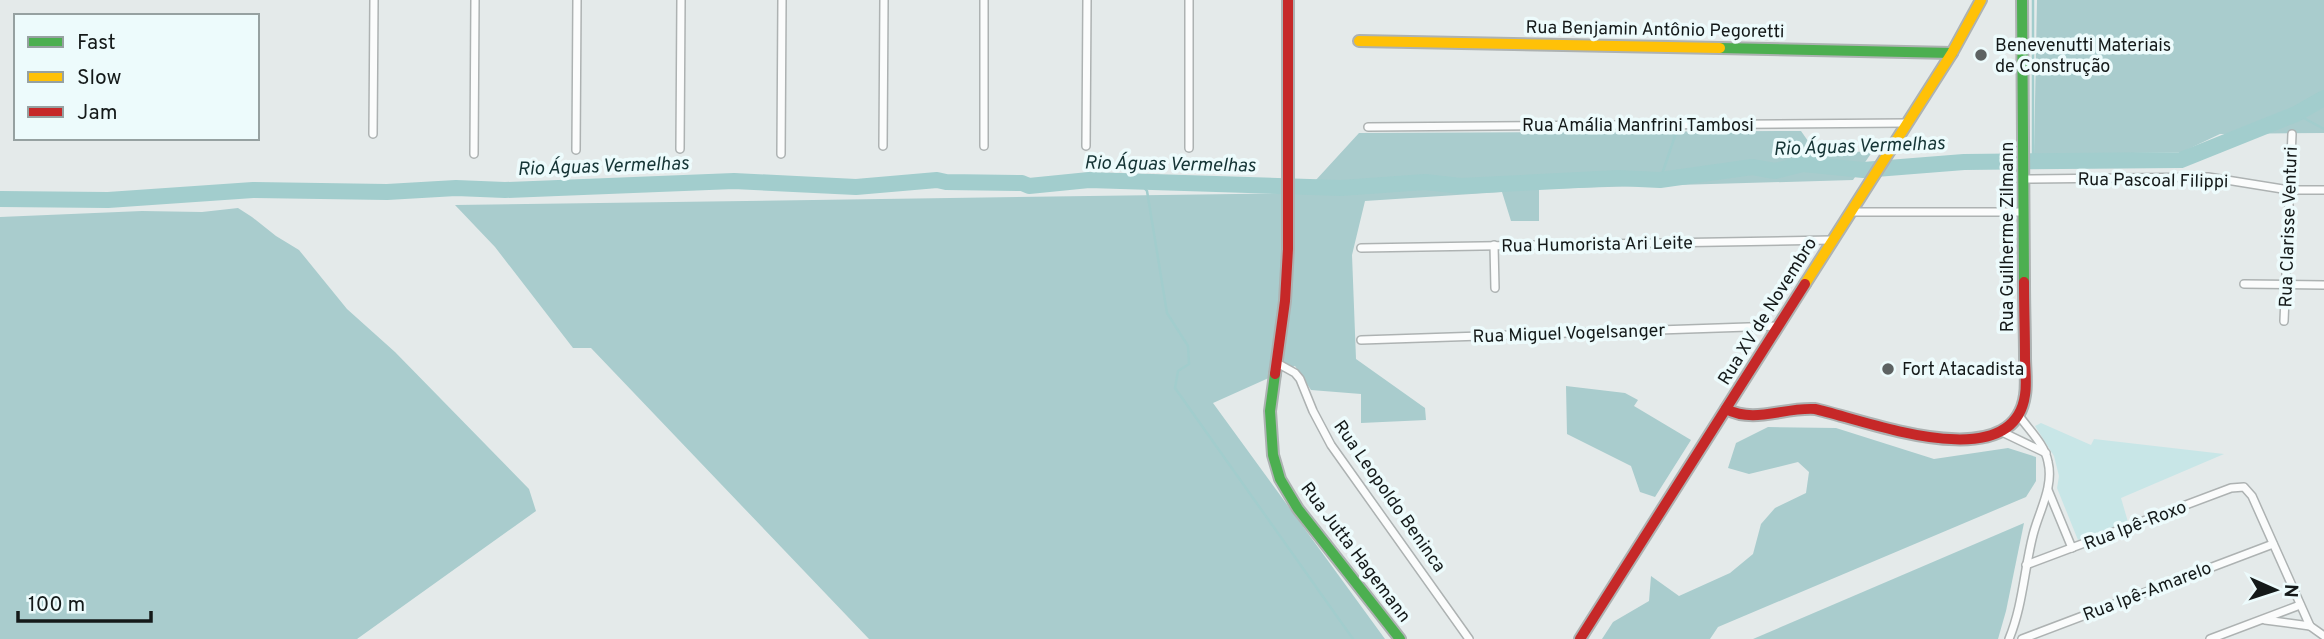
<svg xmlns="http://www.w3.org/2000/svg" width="2324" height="639" font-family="Overpass,sans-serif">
<rect width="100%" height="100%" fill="#e4eaea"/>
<path fill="#c8e6e7" d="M 2041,423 L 2091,445 L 2094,439 L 2224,454 L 2121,498 L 2128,522 L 2078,540 L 2057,488 L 2059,476 L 2054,456 L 2035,426 Z"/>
<g fill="#a9cccd">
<path d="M 2037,0 L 2324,0 L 2324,133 L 2220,134 L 2182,152 L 2034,155 Z"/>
<path d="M 1801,131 L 1815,151 L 1872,152 L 1853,180 L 1539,189 L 1539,221 L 1511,221 L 1502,192 L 1365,201 L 1352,255 L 1356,359 L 1425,408 L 1426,420 L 1361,423 L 1361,394 L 1311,390 L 1295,366 L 1213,403 L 1385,639 L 869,639 L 591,348 L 573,348 L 495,247 L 455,205 L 1304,193 L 1359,133 Z"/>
<path d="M 238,208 L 252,217 L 276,236 L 299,250 L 347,309 L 395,352 L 529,489 L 536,511 L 357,639 L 0,639 L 0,217 L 142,211 L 202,212 Z"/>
<path d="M 1566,386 L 1625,393 L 1638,400 L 1634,406 L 1691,440 L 1655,497 L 1640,492 L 1631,466 L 1567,434 Z"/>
<path d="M 1768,427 L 1836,428 L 1934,459 L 2008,448 L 2036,457 L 2036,481 L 2026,497 L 1718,627 L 1710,639 L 1602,639 L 1613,622 L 1649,601 L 1651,576 L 1679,596 L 1730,573 L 1753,554 L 1761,524 L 1775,508 L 1806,493 L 1809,472 L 1798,462 L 1749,474 L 1728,468 L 1736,443 Z"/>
<path d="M 2024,523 L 2006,611 L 1998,639 L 1753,639 Z"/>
</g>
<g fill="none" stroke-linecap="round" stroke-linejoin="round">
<g stroke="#a2cdcd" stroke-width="2.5">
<path d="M 2033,0 L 2033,160"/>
<path d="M 2296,114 L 2324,129"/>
<path d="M 1660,180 L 1677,130"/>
<path d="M 1140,183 L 1147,191 L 1167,313 L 1188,346 L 1189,364 L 1178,371 L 1175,388 L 1353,639"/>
</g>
<path stroke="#a2cdcd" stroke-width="16" d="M 0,199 L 108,200 L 253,190 L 387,192 L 456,188 L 505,190 L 734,181 L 856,187 L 937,180 L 946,182 L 1022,183 L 1029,186 L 1089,180 L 1341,188 L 1425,182 L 1461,186 L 1618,178 L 1660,180 L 1752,167 L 1775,171 L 1803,164 L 1863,170 L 1964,162 L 2181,160 L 2296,114 L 2324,98"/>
<g stroke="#adb2b2" stroke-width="10">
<g id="street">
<path d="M 1189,0 L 1189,148"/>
<path d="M 1368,127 L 1907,123"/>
<path d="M 373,134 L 374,0"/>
<path d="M 883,146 L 884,0"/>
<path d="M 984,146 L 984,0"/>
<path d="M 1086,146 L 1087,0"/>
<path d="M 680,149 L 681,0"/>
<path d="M 576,150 L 577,0"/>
<path d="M 474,154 L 475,0"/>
<path d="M 781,154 L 782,0"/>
<path d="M 2024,179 L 2208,177 L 2289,190 L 2324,190"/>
<path d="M 1851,212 L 2024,212"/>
<path d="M 1494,245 L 1495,288"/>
<path d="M 1361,248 L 1832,240"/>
<path d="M 2244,284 L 2324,285"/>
<path d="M 2284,321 L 2292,134"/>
<path d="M 1361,340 L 1778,326"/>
<path d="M 1277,363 L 1295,373 L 1300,379 L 1313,411 L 1331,445 L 1469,639"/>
<path d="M 2002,432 L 2046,453"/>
<path d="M 2048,490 L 2072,548"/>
<path d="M 2026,565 L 2231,488 L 2244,487 L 2252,496 L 2310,626 L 2324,636"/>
<path d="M 2265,620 L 2310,626"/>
<path d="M 2009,639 C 2023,605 2024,570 2033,535 C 2039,511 2054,487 2048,462 C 2045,445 2030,431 2020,417"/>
<path d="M 2022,639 L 2273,544"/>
<path d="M 2210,639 L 2300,605"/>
</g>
</g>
<g stroke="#adb2b2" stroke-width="14">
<g id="fast">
<path d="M 2022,0 L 2024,282"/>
<path d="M 1720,48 L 1952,53"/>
<path d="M 1275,374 L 1270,411 L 1273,455 L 1280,479 L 1298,509 L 1400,639"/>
</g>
</g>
<g stroke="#adb2b2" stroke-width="14">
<g id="slow">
<path d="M 1359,41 L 1720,48"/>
<path d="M 1805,284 L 1952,53 L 1981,0"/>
</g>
</g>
<g stroke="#adb2b2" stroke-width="14">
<g id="jam">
<path d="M 1275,374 L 1285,301 L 1288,249 L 1288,0"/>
<path d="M 1726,409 C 1755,424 1783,407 1815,409 C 1865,420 2013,479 2025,395 C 2027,383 2025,369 2025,357 C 2025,332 2024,307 2024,282"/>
<path d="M 1580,639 L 1805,284"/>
</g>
</g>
<use href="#street" stroke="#fbfcfc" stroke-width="7"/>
<use href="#fast" stroke="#4caf50" stroke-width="10"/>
<use href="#slow" stroke="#ffc107" stroke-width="10"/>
<use href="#jam" stroke="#c62828" stroke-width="10"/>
</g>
<g fill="#5d6262" stroke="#edfbfc" stroke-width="2.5">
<circle cx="1981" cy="55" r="7"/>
<circle cx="1888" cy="369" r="7"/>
</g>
<g text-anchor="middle" stroke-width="7" stroke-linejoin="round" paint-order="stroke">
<g font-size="18" fill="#141919" stroke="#edfbfc">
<text transform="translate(1655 29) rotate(1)" y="6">Rua Benjamin Antônio Pegoretti</text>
<text x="1638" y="131">Rua Amália Manfrini Tambosi</text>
<text transform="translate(2153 180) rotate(1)" y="6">Rua Pascoal Filippi</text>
<text transform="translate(2288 227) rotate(-88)" y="6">Rua Clarisse Venturi</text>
<text transform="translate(2007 237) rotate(-90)" y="6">Rua Guilherme Zilmann</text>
<text transform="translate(1597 244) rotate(-1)" y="6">Rua Humorista Ari Leite</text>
<text transform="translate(1767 311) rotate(-58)" y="6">Rua XV de Novembro</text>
<text transform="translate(1569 333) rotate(-2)" y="6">Rua Miguel Vogelsanger</text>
<text transform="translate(1390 496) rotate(55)" y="6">Rua Leopoldo Beninca</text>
<text transform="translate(2135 525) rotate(-21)" y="6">Rua Ipê-Roxo</text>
<text transform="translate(1356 552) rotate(53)" y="6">Rua Jutta Hagemann</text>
<text transform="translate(2147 591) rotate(-21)" y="6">Rua Ipê-Amarelo</text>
</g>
<g font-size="18" fill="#141919" stroke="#edfbfc" text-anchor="start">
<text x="1995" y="51">Benevenutti Materiais<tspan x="1995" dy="21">de Construção</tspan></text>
<text x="1902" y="375">Fort Atacadista</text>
</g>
<g font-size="19" font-style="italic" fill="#153435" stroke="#edfbfc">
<text transform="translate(1859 145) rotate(-2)" y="7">Rio Águas Vermelhas</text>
<text transform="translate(1170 163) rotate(1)" y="7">Rio Águas Vermelhas</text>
<text transform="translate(603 165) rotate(-2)" y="7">Rio Águas Vermelhas</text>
</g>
</g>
<rect x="14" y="14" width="245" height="126" fill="#edfbfc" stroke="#96a1a1" stroke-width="2"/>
<rect x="28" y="37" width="35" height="10" fill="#4caf50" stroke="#96a1a1" stroke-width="2"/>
<text x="77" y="49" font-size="21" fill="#141919">Fast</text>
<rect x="28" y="72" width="35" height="10" fill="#ffc107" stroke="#96a1a1" stroke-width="2"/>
<text x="77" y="84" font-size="21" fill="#141919">Slow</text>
<rect x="28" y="107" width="35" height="10" fill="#c62828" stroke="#96a1a1" stroke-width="2"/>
<text x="77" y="119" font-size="21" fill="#141919">Jam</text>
<g transform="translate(2275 590) rotate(93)" stroke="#edfbfc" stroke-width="5" paint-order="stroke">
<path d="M0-5L12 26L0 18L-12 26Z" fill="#141919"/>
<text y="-10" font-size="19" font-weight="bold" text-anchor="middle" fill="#141919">N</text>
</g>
<path d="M18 611v10h133v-10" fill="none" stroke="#141919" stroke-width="3.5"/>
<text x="28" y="611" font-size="21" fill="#141919" stroke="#edfbfc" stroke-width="5" paint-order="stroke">100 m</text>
</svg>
